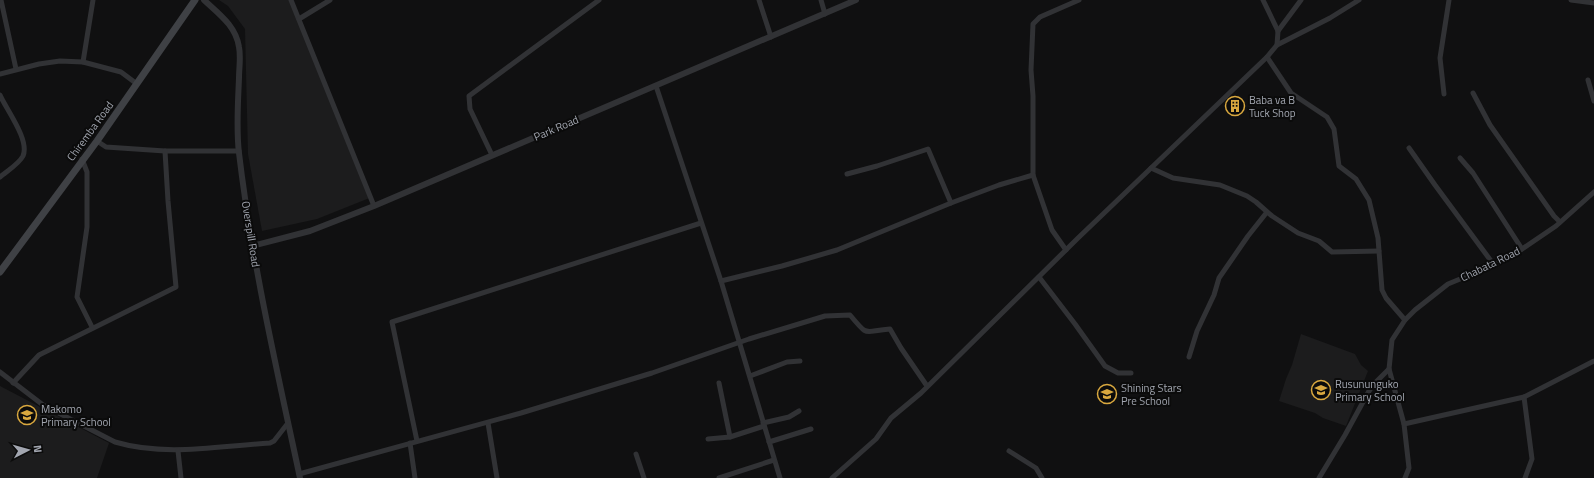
<svg xmlns="http://www.w3.org/2000/svg" width="1594" height="478" font-family="'Titillium Web',sans-serif">
<rect width="100%" height="100%" fill="#101011"/>
<g fill="#1c1c1d">
<path d="M 219,0 L 293,0 L 372,197 L 317,219 L 262,231 L 248,154 L 245,29 L 228,6 Z"/>
<path d="M 1301,334 L 1355,354 L 1361,365 L 1368,371 L 1346,426 L 1323,418 L 1315,413 L 1279,401 L 1286,379 L 1292,365 Z"/>
<path d="M 0,386 L 109,443 L 97,478 L 0,478 Z"/>
</g>
<g fill="none" stroke-linecap="round" stroke-linejoin="round">
<g stroke="#313235" stroke-width="5">
<path d="M 1,0 L 16,69"/>
<path d="M 291,0 L 374,206"/>
<path d="M 759,0 L 771,37"/>
<path d="M 821,0 L 825,14"/>
<path d="M 1571,0 L 1594,3"/>
<path d="M 299,19 L 330,0"/>
<path d="M 1278,31 L 1301,0"/>
<path d="M 1277,45 L 1330,18 L 1359,0"/>
<path d="M 1267,57 L 1291,93 L 1327,117 L 1334,129 L 1339,166 L 1356,179 L 1369,200 L 1378,238 L 1382,290 L 1386,298 L 1405,320 L 1392,340 L 1389,369 L 1404,424 L 1409,468 L 1405,478"/>
<path d="M 83,62 L 93,0"/>
<path d="M 0,74 L 39,64 L 60,61 L 83,62 L 121,72 L 137,84"/>
<path d="M 1588,80 L 1594,101"/>
<path d="M 656,86 L 721,281 L 780,478"/>
<path d="M 1473,93 L 1490,125 L 1554,216 L 1560,222"/>
<path d="M 1444,94 L 1440,58 L 1449,0"/>
<path d="M 0,95 C 6,109 30,140 23,156 C 19,164 7,171 0,177"/>
<path d="M 97,141 L 106,147 L 165,151 L 239,151"/>
<path d="M 1409,148 L 1435,185 L 1494,265"/>
<path d="M 492,155 L 470,109 L 469,96 L 599,0"/>
<path d="M 1460,158 L 1473,173 L 1522,249"/>
<path d="M 82,159 L 87,172 L 87,227 L 77,297 L 92,327"/>
<path d="M 1151,168 L 1173,178 L 1220,185 L 1247,196 L 1256,202 L 1272,216 L 1298,233 L 1319,241 L 1332,252 L 1379,251"/>
<path d="M 847,174 L 877,166 L 928,149 L 951,203"/>
<path d="M 1066,250 L 1052,230 L 1033,175 L 1033,96 L 1031,70 L 1033,24 L 1040,17 L 1079,0"/>
<path d="M 1039,277 L 1075,324 L 1105,366 L 1118,373 L 1131,373"/>
<path d="M 721,281 L 782,266 L 837,250 L 951,203 L 999,185 L 1033,175"/>
<path d="M 1405,320 L 1415,310 L 1448,284 L 1494,265 L 1522,249 L 1556,226 L 1594,192"/>
<path d="M 1189,357 L 1197,331 L 1214,295 L 1219,278 L 1248,236 L 1267,212"/>
<path d="M 0,372 L 43,405 L 115,442 C 166,457 218,446 270,443 L 274,441 L 288,423"/>
<path d="M 750,376 L 787,362 L 800,361"/>
<path d="M 13,383 L 39,355 L 176,287 L 168,201 L 165,151"/>
<path d="M 719,383 L 730,437"/>
<path d="M 1524,397 L 1532,459 L 1525,478"/>
<path d="M 488,423 L 497,478"/>
<path d="M 763,423 L 789,417 L 799,411"/>
<path d="M 1404,424 L 1524,397 L 1594,361"/>
<path d="M 708,439 L 730,437 L 764,426"/>
<path d="M 417,441 L 392,322 L 701,223"/>
<path d="M 769,442 L 811,429"/>
<path d="M 410,443 L 415,478"/>
<path d="M 178,451 L 181,478"/>
<path d="M 1009,451 L 1036,468 L 1042,478"/>
<path d="M 636,454 L 644,478"/>
<path d="M 299,474 L 521,413 L 652,373 L 749,339 L 825,316 L 850,315 C 869,338 863,331 890,329 L 901,348 L 927,386"/>
<path d="M 719,478 L 774,460"/>
<path d="M 832,478 L 876,439 L 891,418 L 921,393 L 1077,239 L 1267,57 L 1277,45 L 1278,31 L 1263,0"/>
<path d="M 1319,478 L 1345,435 L 1369,391 L 1373,385 L 1389,369"/>
</g>
<g stroke="#313235" stroke-width="6">
<path d="M 204,0 C 219,14 236,26 239,47 C 241,57 239,68 239,78 C 238,103 236,129 239,153 C 252,263 277,370 300,478"/>
<path d="M 252,246 L 310,231 L 374,206 L 856,0"/>
</g>
<path stroke="#3f4145" stroke-width="7" d="M 0,272 L 97,141 L 195,0"/>
</g>
<defs>
<g id="building-ring" transform="scale(1)"><circle r="9.5" fill="#0b0b0b" stroke="#d9a83f" stroke-width="1.5"/><path d="M-4-6H4V6H1V3H-1V6H-4ZM-2.5-4.3h1.7v1.8h-1.7ZM.8-4.3h1.7v1.8H.8ZM-2.5-1h1.7V.8h-1.7ZM.8-1h1.7V.8H.8Z" fill="#d9a83f"/></g>
<g id="school-ring" transform="scale(1)"><circle r="9.5" fill="#0b0b0b" stroke="#d9a83f" stroke-width="1.5"/><path d="M0-5L7-2L0 1L-7-2ZM-4 1L0 2.5L4 1V4Q0 6-4 4Z" fill="#d9a83f"/></g>
</defs>
<g fill-rule="evenodd">
<use href="#building-ring" x="1235" y="106"/>
<use href="#school-ring" x="1321" y="390"/>
<use href="#school-ring" x="1107" y="394"/>
<use href="#school-ring" x="27" y="415"/>
</g>
<g text-anchor="middle" stroke-width="4" stroke-linejoin="round" paint-order="stroke">
<g font-size="11" fill="#a2a6b0" stroke="#0b0b0b" text-anchor="start">
<text x="1249" y="104">Baba va B<tspan x="1249" dy="13">Tuck Shop</tspan></text>
<text x="1335" y="388">Rusununguko<tspan x="1335" dy="13">Primary School</tspan></text>
<text x="1121" y="392">Shining Stars<tspan x="1121" dy="13">Pre School</tspan></text>
<text x="41" y="413">Makomo<tspan x="41" dy="13">Primary School</tspan></text>
</g>
<g font-size="11" fill="#a2a6b0" stroke="#0b0b0b">
<text transform="translate(556 128) rotate(-23)" y="4">Park Road</text>
<text transform="translate(90 131) rotate(-54)" y="4">Chiremba Road</text>
<text transform="translate(251 234) rotate(81)" y="4">Overspill Road</text>
<text transform="translate(1490 264) rotate(-26)" y="4">Chabata Road</text>
</g>
</g>
<g transform="translate(28 450) rotate(84)" stroke="#0b0b0b" stroke-width="3" paint-order="stroke">
<path d="M0-3L7 15L0 10L-7 15Z" fill="#a2a6b0"/>
<text y="-6" font-size="11" font-weight="bold" text-anchor="middle" fill="#a2a6b0">N</text>
</g>
</svg>
